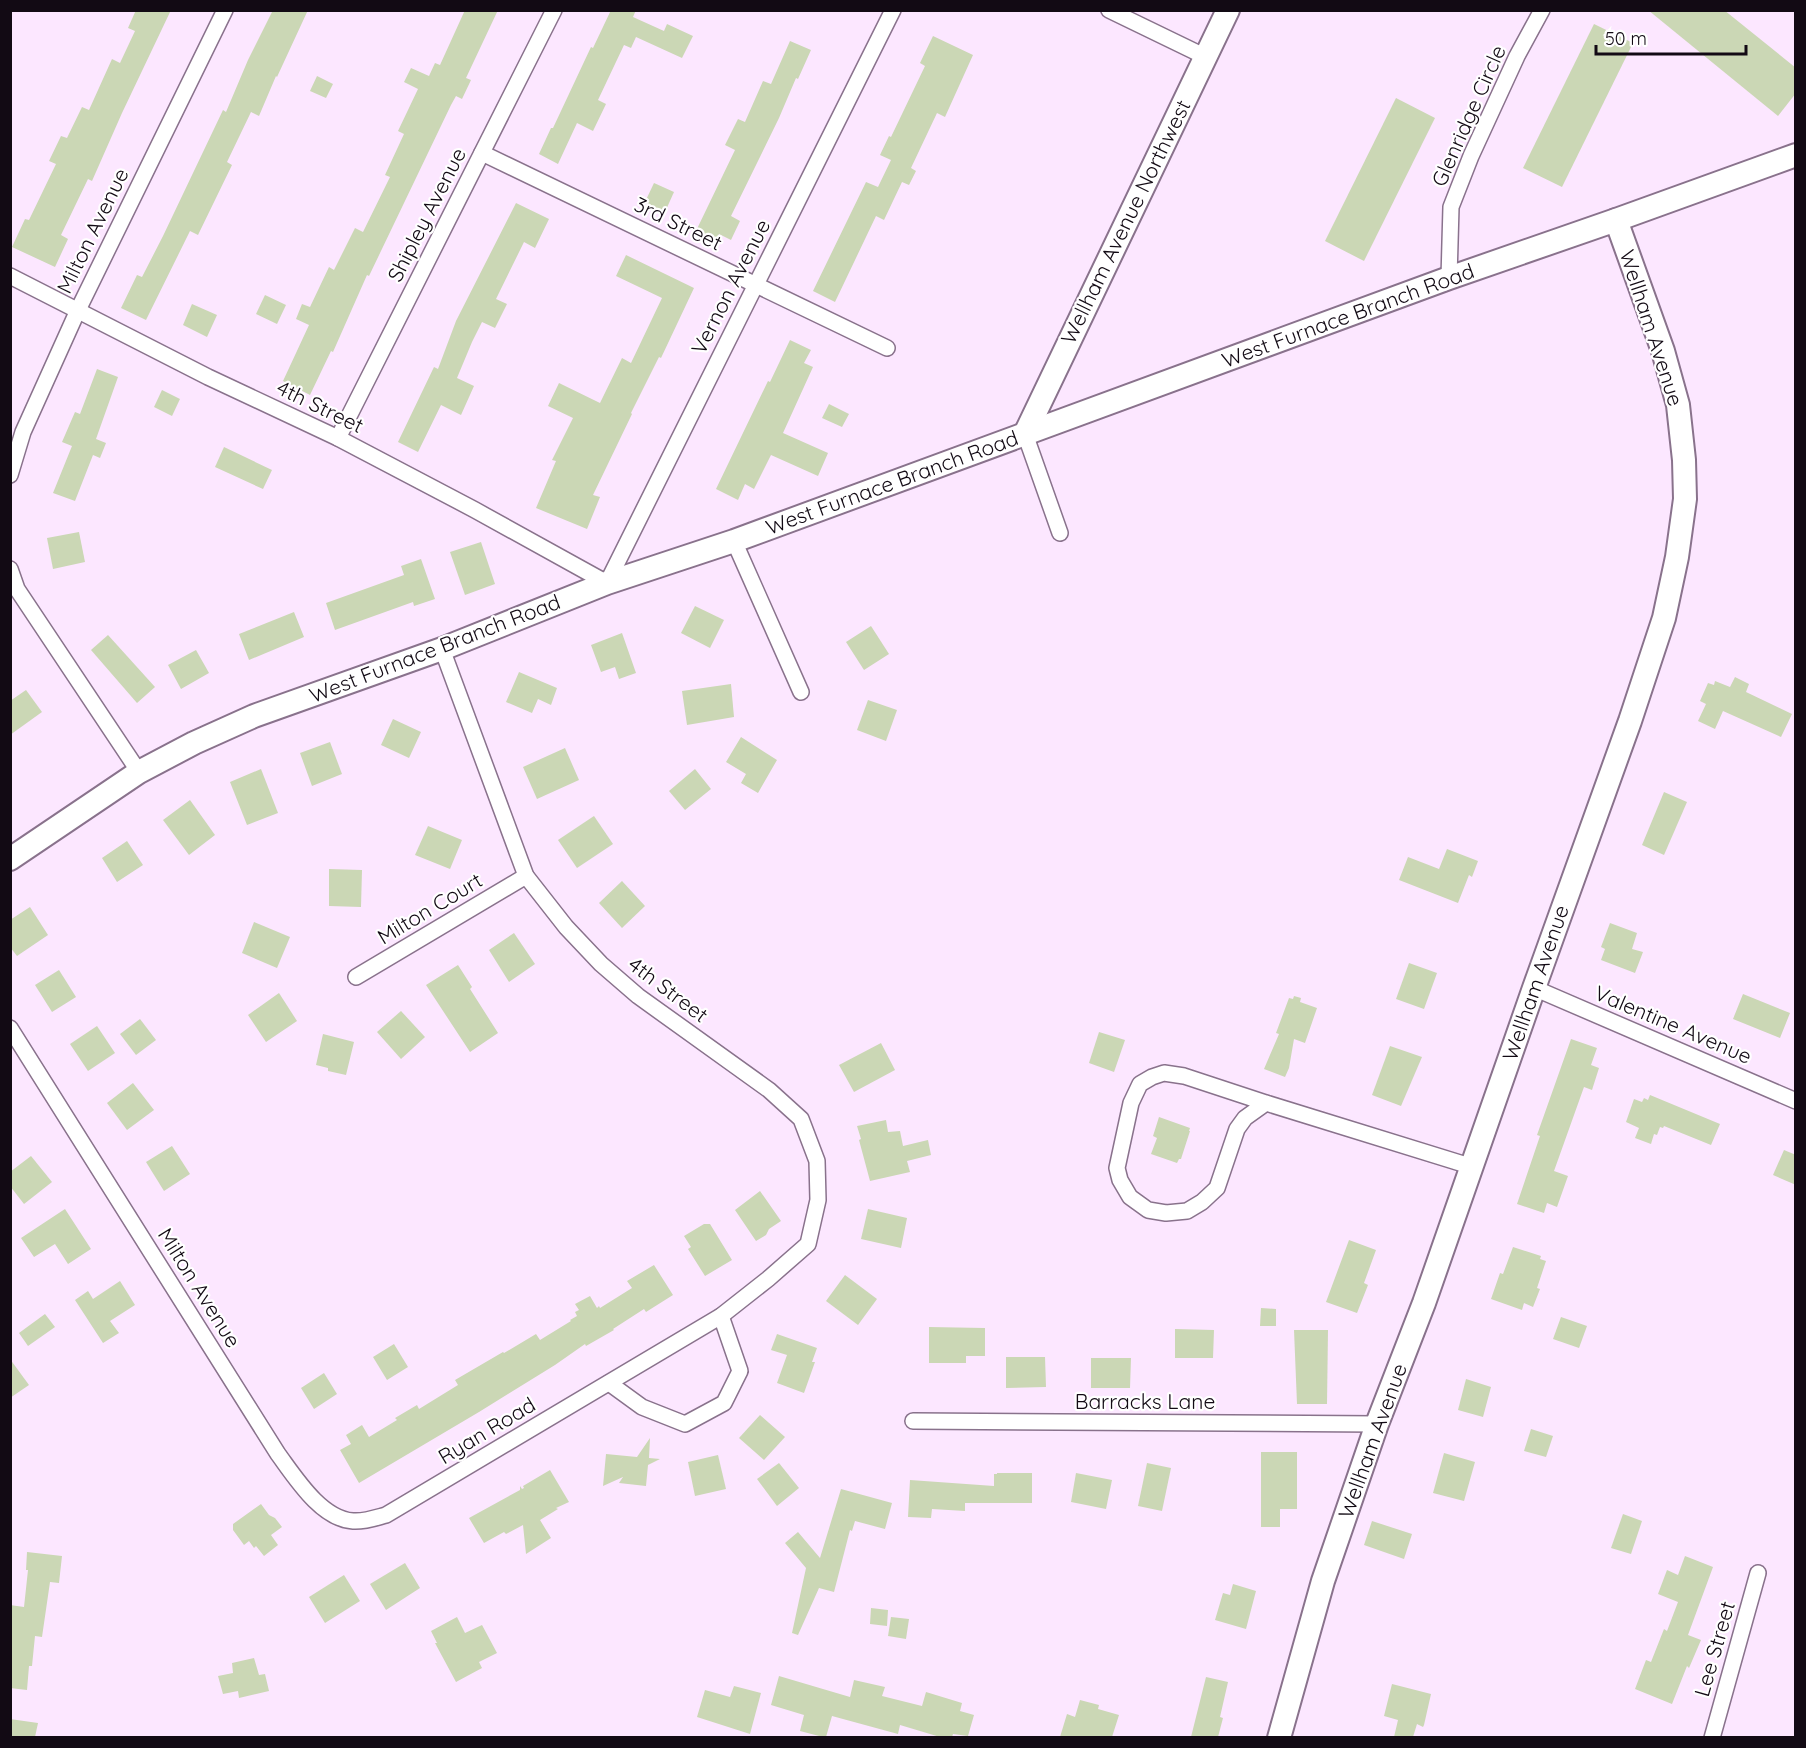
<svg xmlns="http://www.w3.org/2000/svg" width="1806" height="1748" font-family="Quicksand,sans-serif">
<rect width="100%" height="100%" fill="#fce7ff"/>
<g fill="#cbd7b5">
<path d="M 136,10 L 171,10 L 122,113 L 92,181 L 88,179 L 61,235 L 68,239 L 55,267 L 12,247 L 25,219 L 29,220 L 56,164 L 49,161 L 61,136 L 67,138 L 82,107 L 89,110 L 112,59 L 120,63 L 135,31 L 128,28 Z"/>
<path d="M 273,10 L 308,10 L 277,77 L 276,76 L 259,116 L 251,112 L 227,162 L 232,165 L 198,235 L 190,231 L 146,320 L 121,308 L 137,275 L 142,277 L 163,236 L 223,110 L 226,112 L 248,60 Z"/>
<path d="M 465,10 L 498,10 L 466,78 L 471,80 L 462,99 L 456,96 L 451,105 L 369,276 L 367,275 L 333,352 L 331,351 L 310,395 L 283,381 L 309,325 L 296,319 L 302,304 L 310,307 L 329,267 L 334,270 L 355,228 L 363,232 L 390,177 L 385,175 L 404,134 L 398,131 L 418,89 L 404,82 L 411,68 L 429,76 L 435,63 L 440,65 Z"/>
<path d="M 611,10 L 636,10 L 633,17 L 664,31 L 667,24 L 693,36 L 682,58 L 636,37 L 631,48 L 624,45 L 598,100 L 606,104 L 593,131 L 577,123 L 558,164 L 539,154 L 551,128 L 553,128 L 591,47 L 593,48 Z"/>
<path d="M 1648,10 L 1724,10 L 1796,68 L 1796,93 L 1778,116 Z"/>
<path d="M 1594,24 L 1633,43 L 1562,187 L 1523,168 Z"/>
<path d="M 933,36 L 973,55 L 945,117 L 937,113 L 911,168 L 916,171 L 909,185 L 902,182 L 884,220 L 876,216 L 835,302 L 813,291 L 866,182 L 878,187 L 891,160 L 880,155 L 889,136 L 891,137 L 925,66 L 920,63 Z"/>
<path d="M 790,41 L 811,50 L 798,79 L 796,78 L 779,118 L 731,216 L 740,221 L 731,240 L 719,234 L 715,242 L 695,233 L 735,150 L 725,145 L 738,119 L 745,122 L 763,81 L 771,84 Z"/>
<path d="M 317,76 L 333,84 L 326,98 L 310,91 Z"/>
<path d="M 1396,98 L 1435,118 L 1364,261 L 1325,241 Z"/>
<path d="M 654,183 L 674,192 L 665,212 L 645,202 Z"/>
<path d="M 516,203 L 549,219 L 535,248 L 524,242 L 496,299 L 507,304 L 495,328 L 482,322 L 472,342 L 457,378 L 474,386 L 461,415 L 441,405 L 418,452 L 398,442 L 434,367 L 438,369 L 456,321 Z"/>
<path d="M 626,255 L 694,288 L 661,358 L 659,357 L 631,413 L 632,414 L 593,495 L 600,497 L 587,529 L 536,508 L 556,461 L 552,460 L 573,418 L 548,406 L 559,383 L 600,403 L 622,358 L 631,363 L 662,298 L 616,276 Z"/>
<path d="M 265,295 L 286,305 L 277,324 L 256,314 Z"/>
<path d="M 192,304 L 217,315 L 207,337 L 183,325 Z"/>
<path d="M 790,340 L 811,350 L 804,363 L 813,367 L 783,433 L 828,453 L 818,476 L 771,455 L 754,489 L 745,484 L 738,500 L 716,489 L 768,381 L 770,382 Z"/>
<path d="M 97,369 L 118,377 L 96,439 L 106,443 L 100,458 L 93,455 L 75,501 L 53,493 L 72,446 L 62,442 L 75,412 L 80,414 Z"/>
<path d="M 162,390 L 180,399 L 172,416 L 154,407 Z"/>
<path d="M 829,404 L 849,414 L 842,427 L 822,418 Z"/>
<path d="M 224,447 L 272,470 L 263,489 L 215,467 Z"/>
<path d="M 79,532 L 85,562 L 53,569 L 47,538 Z"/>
<path d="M 481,542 L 495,584 L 465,595 L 450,552 Z"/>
<path d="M 421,559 L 435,599 L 414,606 L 413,602 L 335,630 L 326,603 L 404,575 L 401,566 Z"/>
<path d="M 695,606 L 724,620 L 710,648 L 681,633 Z"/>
<path d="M 294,612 L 304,637 L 249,660 L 239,634 Z"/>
<path d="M 871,626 L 889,654 L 864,670 L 846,642 Z"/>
<path d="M 622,633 L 636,673 L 619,679 L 615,667 L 601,672 L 591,645 Z"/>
<path d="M 108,635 L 155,687 L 137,703 L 91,650 Z"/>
<path d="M 196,650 L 209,673 L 181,689 L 168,665 Z"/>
<path d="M 519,672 L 557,688 L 551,705 L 538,699 L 532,713 L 506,702 Z"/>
<path d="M 1735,677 L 1749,684 L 1746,692 L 1792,714 L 1781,737 L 1723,711 L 1715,729 L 1698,721 L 1706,704 L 1700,701 L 1708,683 L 1714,685 L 1715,681 L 1730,687 Z"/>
<path d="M 731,684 L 734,717 L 687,725 L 682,691 Z"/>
<path d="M 26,690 L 42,712 L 10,735 L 10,701 Z"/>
<path d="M 868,700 L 897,710 L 886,741 L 857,730 Z"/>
<path d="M 393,719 L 421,732 L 409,758 L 381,745 Z"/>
<path d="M 741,737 L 777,760 L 758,793 L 741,783 L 746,774 L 726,762 Z"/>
<path d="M 330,742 L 342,774 L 312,786 L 300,753 Z"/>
<path d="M 565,748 L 579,780 L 537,799 L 523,767 Z"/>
<path d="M 261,769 L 278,813 L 247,825 L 230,782 Z"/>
<path d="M 695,769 L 711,789 L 685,810 L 669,791 Z"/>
<path d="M 1664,792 L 1687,802 L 1664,855 L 1642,845 Z"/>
<path d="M 190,800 L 215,835 L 189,855 L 163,820 Z"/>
<path d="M 594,816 L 613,844 L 577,868 L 558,840 Z"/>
<path d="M 428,826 L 462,840 L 450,869 L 415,855 Z"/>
<path d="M 127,841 L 143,865 L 117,882 L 102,858 Z"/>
<path d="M 1447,849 L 1478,861 L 1472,877 L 1469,875 L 1458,903 L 1399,880 L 1408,857 L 1439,869 Z"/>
<path d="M 329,869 L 362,870 L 361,907 L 329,906 Z"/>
<path d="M 622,881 L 645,906 L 622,928 L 599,903 Z"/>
<path d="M 30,907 L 48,935 L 17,956 L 10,947 L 10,920 Z"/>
<path d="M 254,922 L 290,937 L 277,968 L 242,953 Z"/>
<path d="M 1610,923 L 1637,933 L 1632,949 L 1643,952 L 1635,973 L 1601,960 L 1605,949 L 1601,947 Z"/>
<path d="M 514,933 L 535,964 L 509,982 L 489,950 Z"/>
<path d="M 1409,963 L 1437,973 L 1424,1009 L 1396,999 Z"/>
<path d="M 458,965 L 472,987 L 470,989 L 498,1033 L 470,1052 L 426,985 Z"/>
<path d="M 59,970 L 76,997 L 52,1012 L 35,985 Z"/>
<path d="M 279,993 L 297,1021 L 266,1042 L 248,1015 Z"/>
<path d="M 1743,994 L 1790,1013 L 1780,1038 L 1733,1019 Z"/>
<path d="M 1294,996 L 1301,998 L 1300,1002 L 1317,1008 L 1305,1043 L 1294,1039 L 1289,1068 L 1285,1077 L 1264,1069 L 1279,1034 L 1276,1033 L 1289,998 L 1293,999 Z"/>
<path d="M 401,1011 L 425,1037 L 401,1059 L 377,1032 Z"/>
<path d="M 140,1019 L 156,1040 L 136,1055 L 120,1034 Z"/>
<path d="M 97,1026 L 115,1053 L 88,1071 L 70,1044 Z"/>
<path d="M 1099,1032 L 1125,1040 L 1114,1072 L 1089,1063 Z"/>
<path d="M 323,1034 L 354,1042 L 346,1075 L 328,1071 L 328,1068 L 316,1065 Z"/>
<path d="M 1571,1039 L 1597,1048 L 1591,1065 L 1599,1068 L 1592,1090 L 1584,1087 L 1554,1171 L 1568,1176 L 1557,1207 L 1547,1203 L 1544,1213 L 1517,1204 L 1540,1136 L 1537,1135 Z"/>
<path d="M 881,1043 L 895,1070 L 854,1092 L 839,1065 Z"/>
<path d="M 1390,1046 L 1422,1057 L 1401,1106 L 1372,1095 Z"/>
<path d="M 133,1083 L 154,1110 L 127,1130 L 107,1103 Z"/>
<path d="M 1650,1095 L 1720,1124 L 1711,1145 L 1664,1126 L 1663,1128 L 1660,1127 L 1657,1135 L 1654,1134 L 1651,1144 L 1635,1138 L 1639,1128 L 1626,1122 L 1634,1099 L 1642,1102 L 1644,1098 L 1648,1100 Z"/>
<path d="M 1159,1117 L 1190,1128 L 1189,1131 L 1190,1131 L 1181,1159 L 1179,1159 L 1177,1163 L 1151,1154 L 1157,1138 L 1153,1136 Z"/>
<path d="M 886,1120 L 888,1132 L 900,1131 L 903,1146 L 928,1140 L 931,1155 L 907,1161 L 910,1172 L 870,1181 L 859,1140 L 861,1139 L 857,1126 Z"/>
<path d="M 172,1146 L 190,1174 L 164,1191 L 146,1162 Z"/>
<path d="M 1784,1150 L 1796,1155 L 1796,1185 L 1773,1175 Z"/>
<path d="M 31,1156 L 52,1182 L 24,1204 L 10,1186 L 10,1172 Z"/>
<path d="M 760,1191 L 781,1221 L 769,1229 L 766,1235 L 756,1241 L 735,1210 Z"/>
<path d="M 65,1209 L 91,1249 L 68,1264 L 55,1244 L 34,1257 L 21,1238 Z"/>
<path d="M 868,1209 L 907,1218 L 901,1248 L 861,1239 Z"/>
<path d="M 704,1224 L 710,1224 L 732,1260 L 705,1276 L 688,1249 L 691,1247 L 684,1236 Z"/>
<path d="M 1349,1240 L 1376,1250 L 1364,1283 L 1368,1285 L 1357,1313 L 1326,1302 Z"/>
<path d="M 1513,1247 L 1541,1256 L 1540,1259 L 1546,1261 L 1537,1288 L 1540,1289 L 1533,1307 L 1524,1303 L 1522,1310 L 1491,1299 L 1500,1273 L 1503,1274 Z"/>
<path d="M 654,1265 L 673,1295 L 646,1312 L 644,1309 L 613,1329 L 614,1330 L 586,1346 L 585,1344 L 555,1365 L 479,1412 L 359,1483 L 340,1450 L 351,1444 L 346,1435 L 362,1425 L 369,1437 L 397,1420 L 395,1418 L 417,1405 L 419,1409 L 458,1385 L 455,1380 L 503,1352 L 504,1353 L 536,1334 L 540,1340 L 571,1321 L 570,1320 L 577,1316 L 575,1312 L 579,1310 L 575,1304 L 590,1296 L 597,1308 L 599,1306 L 600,1308 L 632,1288 L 627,1281 Z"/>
<path d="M 845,1275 L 877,1299 L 858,1325 L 826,1301 Z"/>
<path d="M 120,1281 L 135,1305 L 110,1321 L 119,1333 L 103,1343 L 75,1300 L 88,1291 L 93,1299 Z"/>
<path d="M 1261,1308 L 1276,1309 L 1276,1326 L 1260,1326 Z"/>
<path d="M 45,1314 L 55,1327 L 28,1346 L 19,1333 Z"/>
<path d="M 1561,1317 L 1587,1326 L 1579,1348 L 1553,1339 Z"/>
<path d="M 929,1327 L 985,1328 L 985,1356 L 966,1356 L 966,1363 L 929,1363 Z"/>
<path d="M 1175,1329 L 1214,1330 L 1213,1358 L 1175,1358 Z"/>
<path d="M 1294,1330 L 1328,1330 L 1327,1404 L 1297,1404 Z"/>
<path d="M 777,1334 L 817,1348 L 812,1362 L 815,1362 L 804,1393 L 777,1383 L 787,1355 L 771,1350 Z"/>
<path d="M 394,1344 L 408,1367 L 387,1380 L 373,1357 Z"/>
<path d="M 1006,1357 L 1045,1357 L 1046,1387 L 1006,1388 Z"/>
<path d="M 1091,1358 L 1131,1358 L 1130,1388 L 1091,1388 Z"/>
<path d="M 10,1359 L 29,1385 L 10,1398 Z"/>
<path d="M 324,1373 L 337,1394 L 314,1409 L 301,1388 Z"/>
<path d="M 1466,1379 L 1491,1387 L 1483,1417 L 1458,1410 Z"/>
<path d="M 760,1415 L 785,1437 L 764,1460 L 739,1438 Z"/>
<path d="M 1531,1429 L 1553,1436 L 1546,1457 L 1524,1451 Z"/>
<path d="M 650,1438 L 649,1458 L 660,1459 L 648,1465 L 646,1486 L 619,1483 L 623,1477 L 603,1486 L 606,1454 L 637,1457 Z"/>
<path d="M 1261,1452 L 1297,1452 L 1297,1509 L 1280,1509 L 1280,1527 L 1261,1527 Z"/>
<path d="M 1444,1453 L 1475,1462 L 1464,1501 L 1433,1493 Z"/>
<path d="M 718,1455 L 726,1489 L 695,1496 L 688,1462 Z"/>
<path d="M 779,1463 L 799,1488 L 777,1506 L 757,1479 Z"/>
<path d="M 1147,1463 L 1171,1468 L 1162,1511 L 1138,1506 Z"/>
<path d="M 550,1470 L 569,1502 L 556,1508 L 558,1509 L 540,1520 L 551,1538 L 526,1554 L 523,1525 L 506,1534 L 504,1532 L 484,1543 L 469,1518 L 520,1490 L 520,1486 L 522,1489 L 524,1488 L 523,1486 Z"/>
<path d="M 997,1473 L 1032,1473 L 1032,1503 L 965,1503 L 965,1511 L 932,1509 L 931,1518 L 908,1517 L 910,1480 L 994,1486 L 994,1474 L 997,1474 Z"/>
<path d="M 1076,1473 L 1112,1480 L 1106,1509 L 1071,1502 Z"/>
<path d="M 841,1489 L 892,1503 L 885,1529 L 855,1521 L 852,1531 L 850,1530 L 834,1592 L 819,1588 L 798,1635 L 792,1633 L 806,1568 L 785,1543 L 798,1532 L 820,1558 Z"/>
<path d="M 261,1504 L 269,1515 L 275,1518 L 282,1527 L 271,1535 L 278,1545 L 264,1556 L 256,1546 L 254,1548 L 249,1541 L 244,1545 L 233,1530 L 233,1524 Z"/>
<path d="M 1623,1514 L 1642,1521 L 1631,1554 L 1611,1548 Z"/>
<path d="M 1372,1521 L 1412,1534 L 1404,1559 L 1364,1545 Z"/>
<path d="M 27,1552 L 62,1556 L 59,1583 L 50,1582 L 42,1637 L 35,1636 L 32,1666 L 29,1666 L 27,1690 L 10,1688 L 10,1605 L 24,1607 L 28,1570 L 26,1570 Z"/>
<path d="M 1685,1556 L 1713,1567 L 1688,1635 L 1701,1640 L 1689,1668 L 1687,1666 L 1672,1704 L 1635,1689 L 1646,1660 L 1651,1662 L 1664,1629 L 1667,1631 L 1678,1602 L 1658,1594 L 1667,1570 L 1678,1575 Z"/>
<path d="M 405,1563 L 420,1588 L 386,1610 L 370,1584 Z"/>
<path d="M 344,1575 L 360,1601 L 325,1623 L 309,1597 Z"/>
<path d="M 1233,1584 L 1256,1591 L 1246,1629 L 1215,1620 L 1223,1593 L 1230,1595 Z"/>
<path d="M 871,1608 L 888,1610 L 887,1626 L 870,1624 Z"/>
<path d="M 457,1617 L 465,1633 L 482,1625 L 497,1653 L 479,1662 L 482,1668 L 456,1682 L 435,1643 L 437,1643 L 431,1631 Z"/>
<path d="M 891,1617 L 909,1619 L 906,1639 L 888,1636 Z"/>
<path d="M 254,1658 L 259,1675 L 265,1674 L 269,1691 L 239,1698 L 238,1691 L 223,1694 L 218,1676 L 233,1673 L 232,1663 Z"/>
<path d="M 779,1676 L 850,1697 L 854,1680 L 885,1687 L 882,1696 L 922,1706 L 926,1692 L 962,1703 L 960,1711 L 974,1715 L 968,1736 L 953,1734 L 952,1737 L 940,1737 L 900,1725 L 898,1734 L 832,1716 L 826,1737 L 823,1737 L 800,1731 L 804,1715 L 771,1705 Z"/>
<path d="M 1206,1677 L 1228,1682 L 1220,1717 L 1223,1718 L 1218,1737 L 1191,1737 Z"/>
<path d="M 1392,1684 L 1431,1694 L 1424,1725 L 1423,1727 L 1417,1724 L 1413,1737 L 1394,1737 L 1398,1720 L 1384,1716 Z"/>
<path d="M 734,1686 L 761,1693 L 750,1734 L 697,1717 L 705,1690 L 730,1697 Z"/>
<path d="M 1080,1700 L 1099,1705 L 1098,1709 L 1119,1715 L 1112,1737 L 1060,1737 L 1067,1714 L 1075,1717 Z"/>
<path d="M 10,1719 L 38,1723 L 35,1737 L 10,1737 Z"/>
</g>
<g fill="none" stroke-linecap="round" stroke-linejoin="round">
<g stroke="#89728c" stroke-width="18">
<g id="street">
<path d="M 1109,10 L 1206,57"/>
<path d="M 482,153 L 887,348"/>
<path d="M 10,276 L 208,377 L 338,438 L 475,510 L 607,583 L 893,10"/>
<path d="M 1449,278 L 1451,207 L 1471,156 L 1517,56 L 1542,10"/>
<path d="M 1025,434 L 1060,533"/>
<path d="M 338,438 L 554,10"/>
<path d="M 10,475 L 23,432 L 78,310 L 225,10"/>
<path d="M 734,541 L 801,692"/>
<path d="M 10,569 L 17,589 L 139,772"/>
<path d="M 356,977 L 526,876"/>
<path d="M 1534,988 L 1796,1101"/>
<path d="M 10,1028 L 278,1454 C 295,1477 321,1519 353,1521 C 364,1522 375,1518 386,1515 L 721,1316 L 768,1279 L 808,1244 L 818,1200 L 817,1161 L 801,1119 L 769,1090 L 638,996 L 601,964 L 566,927 L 526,876 L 442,649"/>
<path d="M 1266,1103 L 1245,1118 L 1237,1129 L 1217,1188 L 1202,1202 L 1187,1211 L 1166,1213 L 1148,1210 L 1130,1197 L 1120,1180 L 1117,1168 L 1131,1103 L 1140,1084 L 1152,1077 L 1164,1073 L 1184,1076 L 1266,1103 L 1473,1167"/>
<path d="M 609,1383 L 642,1407 L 685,1424 L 724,1403 L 740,1371 L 721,1316"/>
<path d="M 913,1421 L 1377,1424"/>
<path d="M 1712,1738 L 1758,1573"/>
</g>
</g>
<g stroke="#89728c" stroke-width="26">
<g id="secondary">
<path d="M 1025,434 L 1228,10"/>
<path d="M 10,859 L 139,772 L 194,743 L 254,716 L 442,649 L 607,583 L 734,541 L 1449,278 L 1616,220 L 1796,155"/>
<path d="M 1279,1738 L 1323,1581 L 1377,1424 L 1424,1303 L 1534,988 L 1630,721 L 1664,618 L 1677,557 L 1685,499 L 1684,460 L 1678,405 L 1663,351 L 1616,220"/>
</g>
</g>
<use href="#street" stroke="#fff" stroke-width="15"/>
<use href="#secondary" stroke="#fff" stroke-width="22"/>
</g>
<g text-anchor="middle" stroke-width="4.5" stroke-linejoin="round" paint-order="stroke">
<g font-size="21" fill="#120a14" stroke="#fff">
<text transform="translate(1469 116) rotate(-66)" y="7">Glenridge Circle</text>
<text transform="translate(427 215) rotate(-63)" y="7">Shipley Avenue</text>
<text transform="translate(1126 222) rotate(-64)" y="7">Wellham Avenue Northwest</text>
<text transform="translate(678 224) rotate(26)" y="7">3rd Street</text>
<text transform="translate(93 231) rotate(-64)" y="7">Milton Avenue</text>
<text transform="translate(731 287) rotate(-63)" y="7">Vernon Avenue</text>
<text transform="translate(1348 316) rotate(-20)" y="7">West Furnace Branch Road</text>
<text transform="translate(1651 328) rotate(72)" y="7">Wellham Avenue</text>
<text transform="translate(320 407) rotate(26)" y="7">4th Street</text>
<text transform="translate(892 483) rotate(-20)" y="7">West Furnace Branch Road</text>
<text transform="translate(435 649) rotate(-21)" y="7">West Furnace Branch Road</text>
<text transform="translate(430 909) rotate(-31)" y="7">Milton Court</text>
<text transform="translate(1536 983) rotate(-71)" y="7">Wellham Avenue</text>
<text transform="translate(668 990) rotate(37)" y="7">4th Street</text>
<text transform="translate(1673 1025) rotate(23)" y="7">Valentine Avenue</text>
<text transform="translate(199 1288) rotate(58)" y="7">Milton Avenue</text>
<text x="1145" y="1409">Barracks Lane</text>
<text transform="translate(487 1431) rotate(-31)" y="7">Ryan Road</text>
<text transform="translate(1373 1441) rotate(-70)" y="7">Wellham Avenue</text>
<text transform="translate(1715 1649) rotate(-74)" y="7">Lee Street</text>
</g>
</g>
<rect width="1806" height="1748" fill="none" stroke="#120a14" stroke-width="24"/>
<path d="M1596 45v9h150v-9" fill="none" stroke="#120a14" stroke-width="3"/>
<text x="1605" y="45" font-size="18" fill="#120a14" stroke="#ffffff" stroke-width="4.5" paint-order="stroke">50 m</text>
</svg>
